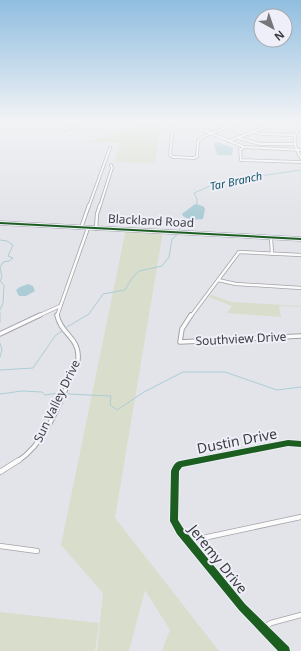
<svg xmlns="http://www.w3.org/2000/svg" width="301" height="651" font-family="'Noto Sans',sans-serif">
<rect width="100%" height="100%" fill="#e3e4e9"/>
<g fill="#d9ddcb">
<path d="M 149,122 L 160,122 L 155,163 L 115,162 L 120,143 L 87,142 Z"/>
<path d="M 126,229 L 163,231 L 115,518 L 219,651 L 162,651 L 170,630 L 145,590 L 129,651 L 97,651 L 103,593 L 61,545 Z"/>
<path d="M 211,295 L 234,303 L 235,302 L 301,306 L 301,307 L 279,306 L 281,317 L 227,313 L 232,306 L 209,297 Z"/>
<path d="M 0,612 L 99,623 L 95,651 L 0,651 Z"/>
</g>
<g fill="#accdd5">
<path d="M 217,142 L 233,148 L 232,155 L 217,155 L 214,144 Z"/>
<path d="M 195,204 L 203,206 L 205,209 L 203,219 L 191,220 L 183,216 L 182,214 Z"/>
<path d="M 28,284 L 33,286 L 35,291 L 26,296 L 19,296 L 16,290 L 20,287 Z"/>
</g>
<g fill="none" stroke-linecap="round" stroke-linejoin="round">
<g stroke="#accdd5" stroke-width="1">
<path d="M 197,205 L 197,199 L 194,193 L 219,182 L 301,170"/>
<path d="M 178,231 L 184,224 L 185,218"/>
<path d="M 0,240 L 7,241 L 13,245 L 8,256 L 13,258 L 9,261 L 3,262 L 0,267"/>
<path d="M 0,267 L 2,277 L 0,281 L 4,285 L 3,303 L 0,310"/>
<path d="M 0,313 L 0,322"/>
<path d="M 67,327 L 89,314 L 103,294 L 125,290 L 132,278 L 139,271 L 162,266 L 169,257 L 172,239 L 177,235"/>
<path d="M 0,343 L 2,350 L 0,357"/>
<path d="M 0,370 L 33,368 L 55,336 L 62,331"/>
<path d="M 0,394 L 22,391 L 42,392 L 45,395 L 60,393"/>
<path d="M 67,394 L 111,396 L 110,405 L 117,410 L 144,392 L 183,372 L 225,372 L 277,390 L 301,387"/>
</g>
<g stroke="#a4a4a8" stroke-width="3.5">
<g id="street-far3">
<path d="M 50,122 L 65,129 L 90,122"/>
<path d="M 175,122 L 173,127 L 170,155 L 173,157 L 194,158 L 197,157 L 198,141 L 204,136 L 242,122"/>
<path d="M 184,122 L 244,147 L 301,150"/>
<path d="M 193,126 L 205,122"/>
<path d="M 301,126 C 291,137 294,146 301,158"/>
<path d="M 254,132 L 261,134 L 294,135"/>
<path d="M 238,138 L 260,144 L 294,144"/>
<path d="M 229,141 L 268,126 L 273,122"/>
<path d="M 244,147 L 240,150 L 241,160 L 301,162"/>
<path d="M 89,206 L 110,148"/>
<path d="M 100,206 L 112,168 L 111,165"/>
</g>
</g>
<g stroke="#a4a4a8" stroke-width="4">
<g id="street-far2">
<path d="M 81,228 L 89,205"/>
<path d="M 96,229 L 97,214 L 100,205"/>
<path d="M 271,238 L 272,254"/>
<path d="M 218,280 L 236,284 L 301,288"/>
<path d="M 38,316 L 60,306"/>
<path d="M 57,316 L 88,228"/>
<path d="M 191,316 L 239,252 L 301,255"/>
</g>
</g>
<g stroke="#a4a4a8" stroke-width="5.5">
<g id="street-far1">
<path d="M 191,315 L 182,329 L 180,342 L 301,336"/>
<path d="M 0,334 L 40,315"/>
<path d="M 18,461 C 49,441 63,393 78,360 C 80,337 61,335 57,315"/>
<path d="M 195,461 L 288,443 L 301,444"/>
</g>
</g>
<g stroke="#a4a4a8" stroke-width="6">
<g id="street">
<path d="M 200,460 L 180,464 L 176,468 L 174,521 L 180,531 L 242,607 L 285,651"/>
<path d="M 0,472 L 19,460"/>
<path d="M 189,541 L 301,517"/>
<path d="M 0,546 L 37,551"/>
<path d="M 263,628 L 271,623 L 301,615"/>
</g>
</g>
<g stroke="#a4a4a8" stroke-width="5">
<path id="secondary" d="M 0,223 L 301,239"/>
</g>
<use href="#street-far3" stroke="#fbfbfc" stroke-width="2"/>
<use href="#street-far2" stroke="#fbfbfc" stroke-width="2.5"/>
<use href="#street-far1" stroke="#fbfbfc" stroke-width="3.5"/>
<use href="#street" stroke="#fbfbfc" stroke-width="4.5"/>
<use href="#secondary" stroke="#fbfbfc" stroke-width="3.5"/>
<g stroke="#eeeff8" stroke-width="2">
<g id="cycleway">
<path d="M 0,222 L 301,238 L 301,240 L 0,224 Z"/>
<path d="M 288,440 L 301,441 L 301,447 L 288,446 L 182,467 L 179,471 L 178,520 L 183,528 L 245,604 L 289,647 L 290,651 L 278,651 L 239,610 L 177,534 L 170,521 L 171,471 C 173,466 175,462 180,461 Z"/>
</g>
</g>
<use href="#cycleway" fill="#1b5e20" fill-rule="evenodd"/>
</g>
<linearGradient id="sky" x2="0" y2="1"><stop stop-color="#90bee0"/><stop offset="0.57" stop-color="#f2f3f5"/><stop offset="1" stop-color="#f2f3f5" stop-opacity="0"/></linearGradient>
<rect width="301" height="213" fill="url(#sky)"/>
<g text-anchor="middle" stroke-width="4" stroke-linejoin="round" paint-order="stroke">
<g font-size="11" font-style="italic" fill="#165761" stroke="#eeeff8">
<text transform="translate(236 181) rotate(-12)" y="4">Tar Branch</text>
</g>
<g font-size="12" fill="#3c3d40" stroke="#eeeff8">
<text transform="translate(151 221) rotate(3)" y="4">Blackland Road</text>
<text transform="translate(241 339) rotate(-3)" y="4">Southview Drive</text>
<text transform="translate(57 401) rotate(-64)" y="4">Sun Valley Drive</text>
</g>
<g font-size="14" fill="#3c3d40" stroke="#eeeff8">
<text transform="translate(237 441) rotate(-11)" y="5">Dustin Drive</text>
<text transform="translate(218 559) rotate(51)" y="5">Jeremy Drive</text>
</g>
</g>
<g transform="translate(273 28) rotate(140)"><circle r="19" fill="#eeeff8" stroke="#a7a8ae"/>
<path d="M0-3L7 15L0 10L-7 15Z" fill="#76777b"/>
<text y="-6" font-size="11" font-weight="bold" text-anchor="middle" fill="#3c3d40">N</text>
</g>
</svg>
